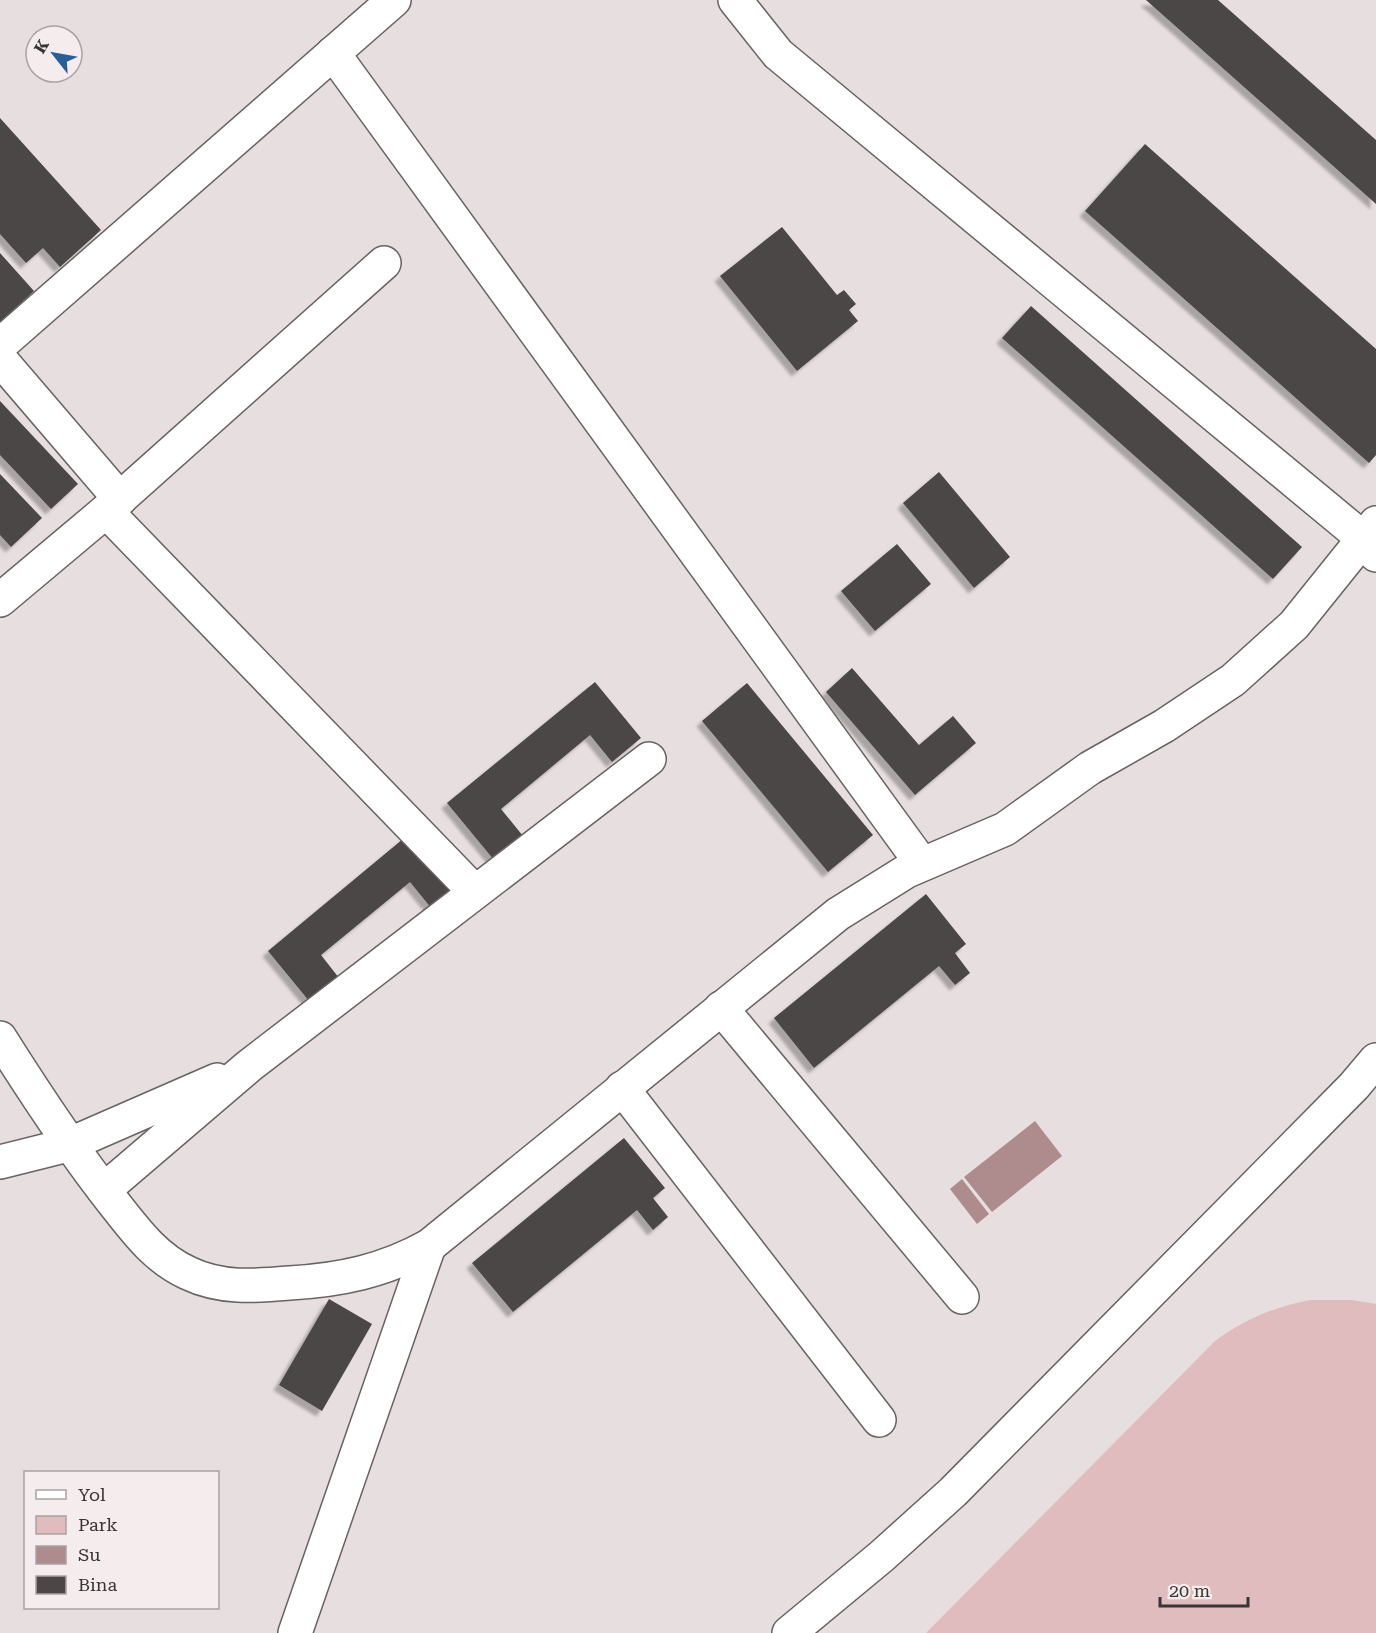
<svg xmlns="http://www.w3.org/2000/svg" width="1376" height="1633" font-family="'Roboto Serif',serif">
<defs>
<filter id="shadow"><feDropShadow dx="-5.5" dy="5.5" stdDeviation="1.5" flood-color="#0004"/></filter>
</defs>
<rect width="100%" height="100%" fill="#e7dfdf"/>
<path fill="#e1bcbe" d="M 1310,1300 L 1352,1300 L 1376,1304 L 1376,1633 L 926,1633 L 1215,1341 C 1244,1319 1274,1307 1310,1300 Z"/>
<g fill="#ae8b8c">
<path d="M 1035,1121 L 1062,1156 L 992,1212 L 964,1177 Z"/>
<path d="M 962,1179 L 989,1214 L 977,1224 L 950,1189 Z"/>
</g>
<g fill="#4c4646" filter="url(#shadow)">
<path d="M 1146,0 L 1218,0 L 1376,140 L 1376,204 Z"/>
<path d="M 0,118 L 101,230 L 60,267 L 43,248 L 26,263 L 0,234 Z"/>
<path d="M 1145,144 L 1376,349 L 1376,455 L 1369,463 L 1085,211 Z"/>
<path d="M 782,227 L 837,295 L 844,290 L 856,304 L 849,310 L 858,321 L 797,371 L 720,276 Z"/>
<path d="M 0,253 L 34,291 L 0,322 Z"/>
<path d="M 1031,306 L 1302,547 L 1273,579 L 1002,338 Z"/>
<path d="M 0,401 L 78,484 L 51,509 L 0,455 Z"/>
<path d="M 939,472 L 1010,557 L 974,588 L 903,503 Z"/>
<path d="M 0,474 L 42,518 L 11,547 L 0,535 Z"/>
<path d="M 897,544 L 931,584 L 875,631 L 841,591 Z"/>
<path d="M 852,668 L 919,745 L 953,716 L 976,743 L 915,795 L 826,692 Z"/>
<path d="M 595,682 L 641,738 L 612,762 L 590,735 L 501,809 L 523,836 L 494,860 L 447,803 Z"/>
<path d="M 747,683 L 873,835 L 828,872 L 702,721 Z"/>
<path d="M 415,829 L 462,885 L 432,909 L 410,882 L 321,955 L 343,983 L 314,1007 L 268,951 Z"/>
<path d="M 926,894 L 966,944 L 955,953 L 970,973 L 955,985 L 939,966 L 814,1068 L 774,1018 Z"/>
<path d="M 624,1138 L 665,1188 L 653,1198 L 668,1217 L 653,1230 L 637,1210 L 513,1312 L 472,1263 Z"/>
<path d="M 329,1299 L 372,1324 L 322,1411 L 279,1385 Z"/>
</g>
<g fill="none" stroke-linecap="round" stroke-linejoin="round">
<g stroke="#696262" stroke-width="36">
<g id="minor">
<path d="M 735,0 L 778,54 L 1364,539 L 1376,555"/>
<path d="M 333,53 L 922,864"/>
<path d="M 0,345 L 394,0"/>
<path d="M 0,359 L 120,499"/>
<path d="M 106,511 L 475,892"/>
<path d="M 0,600 L 106,511 L 384,263"/>
<path d="M 721,1008 L 962,1297"/>
<path d="M 0,1038 C 36,1095 72,1150 113,1202 C 135,1230 155,1258 188,1273 C 221,1289 255,1286 290,1283 C 341,1280 384,1271 429,1246 L 838,914 L 907,871 L 1005,829 L 1090,768 L 1164,726 L 1233,680 L 1294,625 L 1376,523"/>
<path d="M 622,1088 L 879,1420"/>
<path d="M 0,1162 L 68,1145 L 217,1080"/>
<path d="M 104,1190 L 249,1066 L 649,759"/>
<path d="M 295,1633 L 429,1246"/>
<path d="M 789,1633 L 882,1556 L 953,1492 L 1354,1086 L 1376,1060"/>
</g>
</g>
<use href="#minor" stroke="#fff" stroke-width="33"/>
</g>
<rect x="24" y="1471" width="195" height="138" fill="#f4eced" stroke="#a9a3a3" stroke-width="1.5"/>
<rect x="36" y="1490" width="30" height="9" fill="#ffffff" stroke="#a9a3a3" stroke-width="1.5"/>
<text x="78" y="1501" font-size="18" fill="#383535">Yol</text>
<rect x="36" y="1516" width="30" height="18" fill="#e1bcbe" stroke="#a9a3a3" stroke-width="1.5"/>
<text x="78" y="1531" font-size="18" fill="#383535">Park</text>
<rect x="36" y="1546" width="30" height="18" fill="#ae8b8c" stroke="#a9a3a3" stroke-width="1.5"/>
<text x="78" y="1561" font-size="18" fill="#383535">Su</text>
<rect x="36" y="1576" width="30" height="18" fill="#4c4646" stroke="#a9a3a3" stroke-width="1.5"/>
<text x="78" y="1591" font-size="18" fill="#383535">Bina</text>
<g transform="translate(54 54) rotate(301)"><circle r="28" fill="#f4eced" stroke="#a9a3a3" stroke-width="1.5"/>
<path d="M0-4.5L10 22L0 15L-10 22Z" fill="#285f98"/>
<text y="-9" font-size="16" font-weight="bold" text-anchor="middle" fill="#383535">K</text>
</g>
<path d="M1160 1597v9h88v-9" fill="none" stroke="#383535" stroke-width="3"/>
<text x="1169" y="1597" font-size="18" fill="#383535" stroke="#f4eced" stroke-width="4.5" paint-order="stroke">20 m</text>
</svg>
